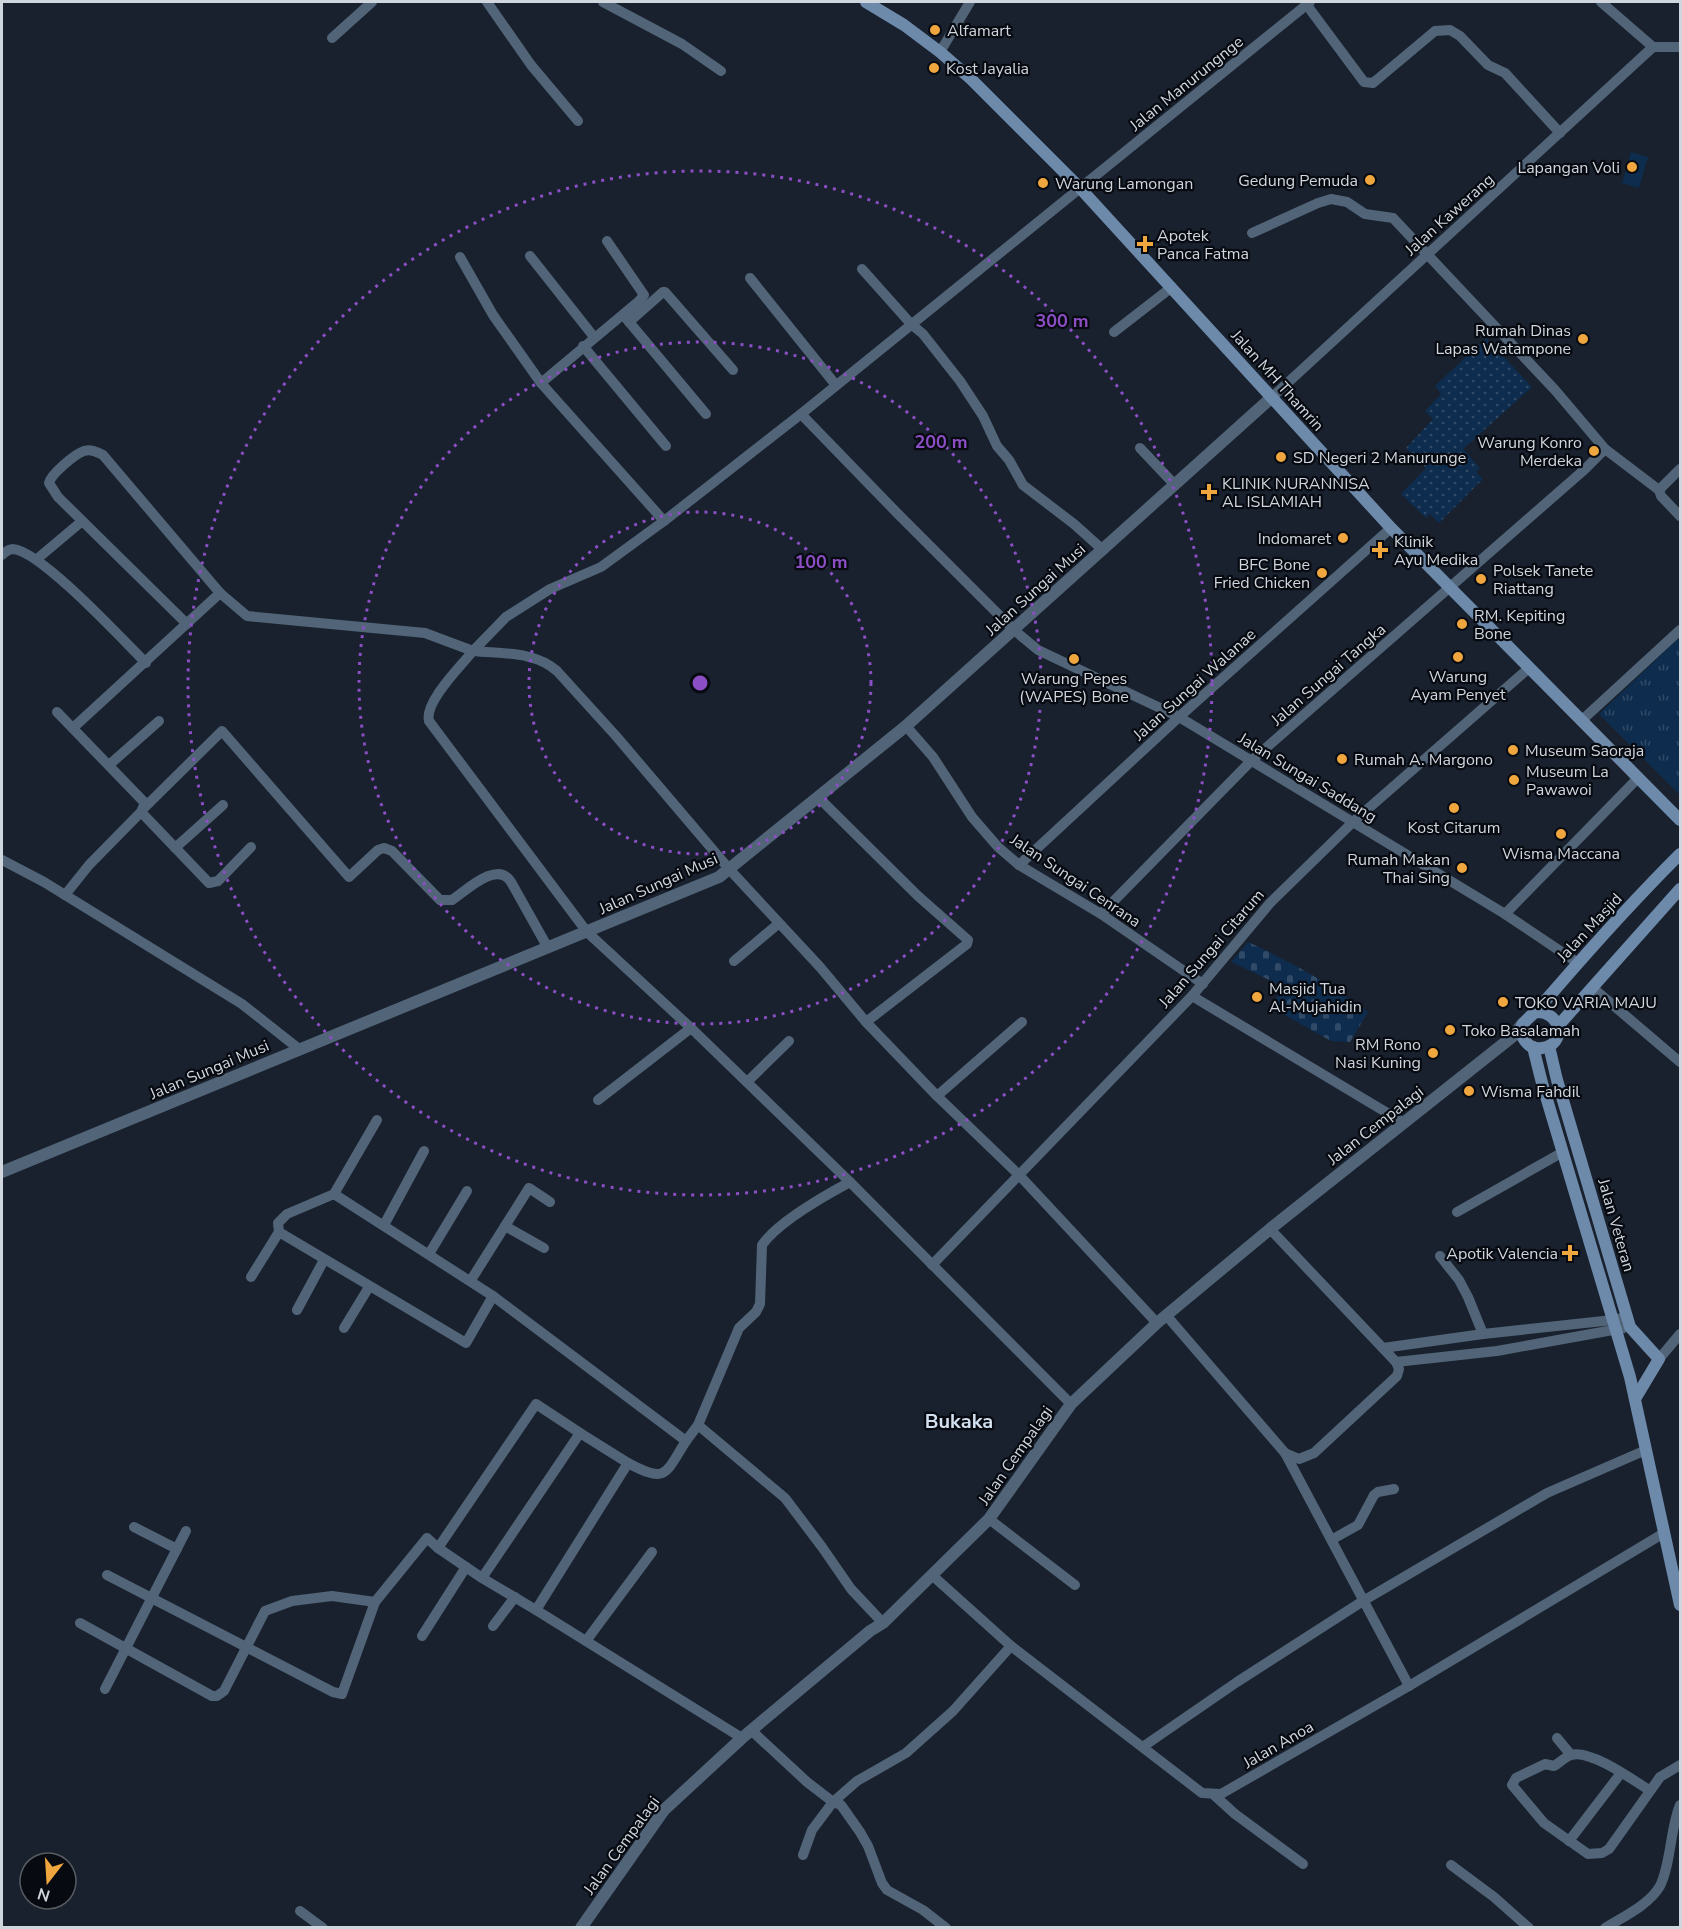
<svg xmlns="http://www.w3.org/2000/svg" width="1682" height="1929" font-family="'Nunito Sans',sans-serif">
<defs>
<pattern id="grass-dots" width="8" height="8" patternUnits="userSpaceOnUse" patternTransform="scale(1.5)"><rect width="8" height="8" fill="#0e2c4e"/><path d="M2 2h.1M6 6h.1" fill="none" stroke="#304a67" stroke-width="1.8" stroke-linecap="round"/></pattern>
<pattern id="cemetery-stones" width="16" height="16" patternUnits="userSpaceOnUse" patternTransform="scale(1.5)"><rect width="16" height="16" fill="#0e2c4e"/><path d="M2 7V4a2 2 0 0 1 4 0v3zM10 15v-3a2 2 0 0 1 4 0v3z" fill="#304a67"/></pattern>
<pattern id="park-tufts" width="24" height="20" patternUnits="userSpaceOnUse" patternTransform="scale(1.5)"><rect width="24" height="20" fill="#0e2c4e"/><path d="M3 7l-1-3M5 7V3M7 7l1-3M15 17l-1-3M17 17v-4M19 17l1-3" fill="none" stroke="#304a67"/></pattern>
</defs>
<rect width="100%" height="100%" fill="#18212d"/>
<path fill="url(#grass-dots)" d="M 1486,338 L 1532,387 L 1463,449 L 1480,468 L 1476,472 L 1483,479 L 1439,523 L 1430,514 L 1426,518 L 1401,494 L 1426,468 L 1406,448 L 1433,419 L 1425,411 L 1441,394 L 1435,386 Z"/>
<path fill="url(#cemetery-stones)" d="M 1248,942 C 1290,961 1331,984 1368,1012 L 1350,1042 L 1331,1041 L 1272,1008 L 1282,986 L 1231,962 Z"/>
<path fill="url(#park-tufts)" d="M 1680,637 L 1680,795 L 1599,714 Z"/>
<path fill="#0e2c4e" d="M 1631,152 L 1648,157 L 1639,188 L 1622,183 Z"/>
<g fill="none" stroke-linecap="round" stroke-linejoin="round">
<g stroke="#526478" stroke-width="10">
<path d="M 487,2 L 531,65 L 578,121"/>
<path d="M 603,2 L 682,44 L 721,71"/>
<path d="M 1601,2 L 1653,47"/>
<path d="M 1306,4 L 1364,82 L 1373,83 L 1435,31 L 1450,30 L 1460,36 L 1488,65 L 1505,73 L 1560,133"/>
<path d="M 332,38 L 372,2"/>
<path d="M 940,52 L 970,2"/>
<path d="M 1252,233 L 1318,203 L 1331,199 L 1347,202 L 1365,214 L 1393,218 L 1555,390 L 1605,449 L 1659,490 L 1661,496 L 1680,516"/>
<path d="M 530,256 L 594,337"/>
<path d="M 460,257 L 493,315 L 541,383 L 664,521"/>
<path d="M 862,269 L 911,324 L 923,334 L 960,381 L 983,416 L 997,446 L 1009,460 L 1023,485 L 1074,524 L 1103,550"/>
<path d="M 750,278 L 835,384"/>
<path d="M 625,317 L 706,414"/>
<path d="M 629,322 L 663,292 L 665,292 L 733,370"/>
<path d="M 1114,332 L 1172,287"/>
<path d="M 583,346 L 666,446"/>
<path d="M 541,383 L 639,301 L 644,295 L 607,241"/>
<path d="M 1271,398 L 1653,47 L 1680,47"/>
<path d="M 801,414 L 898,514 L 1014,630 L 1038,650 L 1179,717 L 1505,914 L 1578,963"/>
<path d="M 1140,448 L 1175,485"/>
<path d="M 1659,490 L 1680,469"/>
<path d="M 2,555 C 5,552 9,549 13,549 C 41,551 123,640 146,663"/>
<path d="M 37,559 L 81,522"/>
<path d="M 187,624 L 58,497 L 49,483 C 51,474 75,454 84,451 C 91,449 97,452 103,455 L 220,593"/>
<path d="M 57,712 L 145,803 L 141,812 L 89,865 L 65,895"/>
<path d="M 1581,721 L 1680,630"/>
<path d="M 906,726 L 933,757 L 972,817 L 998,847 L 1019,865 L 1101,914 L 1203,984"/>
<path d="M 74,727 L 220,593 L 247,616 L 425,633 L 473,651 L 506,617 L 550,589 L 601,567 L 664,521 L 801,414 L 1310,2"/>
<path d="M 109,765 L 159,721"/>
<path d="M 818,797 L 918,896 L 968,940 L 967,944 L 866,1022"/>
<path d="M 145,807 L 222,731 L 349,877 L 378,850 L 384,848 L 392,851 L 440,900 L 452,900 C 467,890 497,860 511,882 L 548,948"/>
<path d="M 141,812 L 209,883 L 218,881 L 251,847"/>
<path d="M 175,848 L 223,805"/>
<path d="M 2,860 L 44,882 L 242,1004 L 299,1049"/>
<path d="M 1019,865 L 1179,717 L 1391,528"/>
<path d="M 1101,914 L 1251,761 L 1584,470 L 1605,449"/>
<path d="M 1505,914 L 1638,778"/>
<path d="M 734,961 L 778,924"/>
<path d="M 1593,988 L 1680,1062"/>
<path d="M 1192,996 L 1404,1123"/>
<path d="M 747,1082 L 789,1041"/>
<path d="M 937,1096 L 1022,1022"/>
<path d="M 598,1100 L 691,1028"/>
<path d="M 377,1120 L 334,1194 L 287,1214 L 278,1223 L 279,1232 L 466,1343 L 493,1296"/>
<path d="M 850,1182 C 824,1196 778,1222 762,1245 L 760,1304 L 756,1312 L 739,1328 L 698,1425 L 785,1498 L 822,1547 L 851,1589 L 883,1623"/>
<path d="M 334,1194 L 493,1296 L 686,1441 L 698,1425"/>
<path d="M 1457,1212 L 1563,1152"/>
<path d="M 384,1225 L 424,1151"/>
<path d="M 505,1226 L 544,1248"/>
<path d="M 1270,1229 L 1396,1362 L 1399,1369 L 1397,1376 L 1314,1453 L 1299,1459 L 1285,1453"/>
<path d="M 429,1254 L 467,1191"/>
<path d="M 1440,1256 L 1459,1280 L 1468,1297 L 1483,1334"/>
<path d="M 932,1265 L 1192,996 L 1270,903 L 1354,821 L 1529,668"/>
<path d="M 251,1277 L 279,1232"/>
<path d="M 471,1280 L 529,1188 L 550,1202"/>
<path d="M 297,1310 L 324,1260"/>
<path d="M 1166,1315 L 1285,1453 L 1409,1686"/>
<path d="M 344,1328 L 369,1287"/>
<path d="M 1383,1348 L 1483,1334 L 1613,1320 L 1627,1317"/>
<path d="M 1659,1359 L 1680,1334"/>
<path d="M 1396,1362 L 1497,1351 L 1624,1328"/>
<path d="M 1071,1404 L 850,1182 L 691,1028 L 587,932 L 429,721 C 424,702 461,666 473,651 C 502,654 535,651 557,671 L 616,736 L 730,870 L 820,967 L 866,1022 L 937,1096 L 1019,1175 L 1157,1323"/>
<path d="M 580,1433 L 628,1463 L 536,1610 L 742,1738"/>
<path d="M 628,1463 C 667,1484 665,1474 686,1441"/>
<path d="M 989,1519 L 1075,1585"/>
<path d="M 134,1527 L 177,1549"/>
<path d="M 1333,1539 L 1358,1525 L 1374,1495 L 1378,1492 L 1394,1489"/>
<path d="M 107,1575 L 333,1692 L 342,1694 L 375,1602 L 427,1538 L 438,1548"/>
<path d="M 933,1576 L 1011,1646 L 1202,1793 L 1221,1794 L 1409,1686 L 1664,1533"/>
<path d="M 482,1578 L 580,1433 L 536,1404 L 438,1548 L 482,1578 L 536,1610"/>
<path d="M 80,1623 L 212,1696 L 217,1696 L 224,1691 L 265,1611 L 292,1601 L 332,1596 L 375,1602"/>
<path d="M 493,1626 L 515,1597"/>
<path d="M 422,1636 L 466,1567"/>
<path d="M 586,1641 L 652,1552"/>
<path d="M 105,1689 L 186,1531"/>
<path d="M 752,1731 L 807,1782 L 833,1802 L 812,1830 L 803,1855"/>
<path d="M 1557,1738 L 1571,1755"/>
<path d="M 1144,1746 L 1237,1682 L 1363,1601 L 1547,1493 L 1646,1450"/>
<path d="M 1649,1790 C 1633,1780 1590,1749 1571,1755 C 1565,1757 1559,1763 1554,1766 L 1545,1764 L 1516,1778 L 1512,1785 L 1544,1823 L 1588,1854 L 1602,1853 L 1609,1849 L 1660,1777 L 1680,1765"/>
<path d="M 1214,1795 L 1235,1814 L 1303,1864"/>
<path d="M 1569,1841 L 1621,1773"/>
<path d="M 1451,1865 L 1494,1897 L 1529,1928"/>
<path d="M 300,1911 L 323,1928"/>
<path d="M 946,1928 L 923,1910 L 887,1890 L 882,1883 L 868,1846 L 860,1832 L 841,1805 L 833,1802 L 857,1781 L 906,1753 L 953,1711 L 1011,1646"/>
<path d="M 1605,1928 C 1623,1917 1649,1905 1660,1886 C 1671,1864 1670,1829 1680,1805"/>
</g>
<g stroke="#526478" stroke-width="12">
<path d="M 2,1172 L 719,877 L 906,726 L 1271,398"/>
<path d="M 581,1928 L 664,1810 L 742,1738 L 870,1631 L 883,1623 L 989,1519 L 1071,1404 L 1157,1323 L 1270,1229 L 1512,1037 L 1523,1023"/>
</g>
<g stroke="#6e8aab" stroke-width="12">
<path d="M 866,2 L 904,25 L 940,52 L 971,79 L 1080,188 L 1391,528 L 1680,820"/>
<path d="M 1536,1012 C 1562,1011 1567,1045 1542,1048 C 1536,1049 1530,1047 1526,1042 C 1512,1025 1530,1019 1538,1009 C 1545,1001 1552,993 1559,985 C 1598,940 1638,896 1680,854"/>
<path d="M 1558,1026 L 1680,889"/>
<path d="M 1549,1046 L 1557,1080 L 1630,1327 L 1659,1359 L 1635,1399"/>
<path d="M 1533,1047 L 1542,1083 L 1630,1377 L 1680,1605"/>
</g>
</g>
<g fill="none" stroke="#8c4ec5" stroke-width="3" stroke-dasharray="3 6">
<circle cx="700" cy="683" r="171"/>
<circle cx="700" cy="683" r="341"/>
<circle cx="700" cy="683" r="512"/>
</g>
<g fill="#f0a63e" stroke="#070a10" stroke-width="2">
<circle cx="935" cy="30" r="6"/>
<circle cx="934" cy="68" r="6"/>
<circle cx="1632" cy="167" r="6"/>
<circle cx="1370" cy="180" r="6"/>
<circle cx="1043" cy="183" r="6"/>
<path d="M1142 235h6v6h6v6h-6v6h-6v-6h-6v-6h6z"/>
<circle cx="1583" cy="339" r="6"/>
<circle cx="1594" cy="451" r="6"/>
<circle cx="1281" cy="457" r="6"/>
<path d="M1206 483h6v6h6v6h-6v6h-6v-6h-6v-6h6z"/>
<circle cx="1343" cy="538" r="6"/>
<path d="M1377 541h6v6h6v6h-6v6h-6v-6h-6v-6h6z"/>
<circle cx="1322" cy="573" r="6"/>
<circle cx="1481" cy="579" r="6"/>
<circle cx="1462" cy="624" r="6"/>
<circle cx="1458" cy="657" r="6"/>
<circle cx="1074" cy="659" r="6"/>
<circle cx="1513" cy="750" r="6"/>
<circle cx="1342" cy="759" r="6"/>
<circle cx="1514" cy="780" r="6"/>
<circle cx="1454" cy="808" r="6"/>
<circle cx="1561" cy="834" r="6"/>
<circle cx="1462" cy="868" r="6"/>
<circle cx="1257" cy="997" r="6"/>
<circle cx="1503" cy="1002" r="6"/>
<circle cx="1450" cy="1030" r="6"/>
<circle cx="1433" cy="1053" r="6"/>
<circle cx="1469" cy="1091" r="6"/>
<path d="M1567 1244h6v6h6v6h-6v6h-6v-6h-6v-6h6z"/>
</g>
<g text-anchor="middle" stroke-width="4.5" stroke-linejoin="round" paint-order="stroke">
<g font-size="16" fill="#d0d6de" stroke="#070a10" text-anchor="start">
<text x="947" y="36">Alfamart</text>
<text x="946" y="74">Kost Jayalia</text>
<text x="1620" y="173" text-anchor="end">Lapangan Voli</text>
<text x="1358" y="186" text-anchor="end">Gedung Pemuda</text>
<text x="1055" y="189">Warung Lamongan</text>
<text x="1157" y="241">Apotek<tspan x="1157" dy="18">Panca Fatma</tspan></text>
<text x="1571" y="336" text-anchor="end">Rumah Dinas<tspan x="1571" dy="18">Lapas Watampone</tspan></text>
<text x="1582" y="448" text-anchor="end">Warung Konro<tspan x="1582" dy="18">Merdeka</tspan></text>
<text x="1293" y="463">SD Negeri 2 Manurunge</text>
<text x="1222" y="489">KLINIK NURANNISA<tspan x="1222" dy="18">AL ISLAMIAH</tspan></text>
<text x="1331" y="544" text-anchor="end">Indomaret</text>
<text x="1394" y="547">Klinik<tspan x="1394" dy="18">Ayu Medika</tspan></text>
<text x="1310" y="570" text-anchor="end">BFC Bone<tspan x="1310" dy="18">Fried Chicken</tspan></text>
<text x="1493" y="576">Polsek Tanete<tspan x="1493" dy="18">Riattang</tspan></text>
<text x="1474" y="621">RM. Kepiting<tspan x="1474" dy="18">Bone</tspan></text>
<text x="1458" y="682" text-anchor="middle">Warung<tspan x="1458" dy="18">Ayam Penyet</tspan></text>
<text x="1074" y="684" text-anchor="middle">Warung Pepes<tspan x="1074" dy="18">(WAPES) Bone</tspan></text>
<text x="1525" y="756">Museum Saoraja</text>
<text x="1354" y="765">Rumah A. Margono</text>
<text x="1526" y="777">Museum La<tspan x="1526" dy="18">Pawawoi</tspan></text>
<text x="1454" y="833" text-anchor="middle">Kost Citarum</text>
<text x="1561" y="859" text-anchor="middle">Wisma Maccana</text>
<text x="1450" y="865" text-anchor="end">Rumah Makan<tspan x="1450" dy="18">Thai Sing</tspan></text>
<text x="1269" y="994">Masjid Tua<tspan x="1269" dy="18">Al-Mujahidin</tspan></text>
<text x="1515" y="1008">TOKO VARIA MAJU</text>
<text x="1462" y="1036">Toko Basalamah</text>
<text x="1421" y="1050" text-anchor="end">RM Rono<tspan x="1421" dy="18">Nasi Kuning</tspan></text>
<text x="1481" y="1097">Wisma Fahdil</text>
<text x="1558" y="1259" text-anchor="end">Apotik Valencia</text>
</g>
<g font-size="16" fill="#d0d6de" stroke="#070a10">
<text transform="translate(1186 83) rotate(-39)" y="6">Jalan Manurungnge</text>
<text transform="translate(1449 214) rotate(-42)" y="6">Jalan Kawerang</text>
<text transform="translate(1278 380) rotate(48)" y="6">Jalan MH Thamrin</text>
<text transform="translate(1035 589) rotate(-42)" y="6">Jalan Sungai Musi</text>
<text transform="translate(1328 674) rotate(-41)" y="6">Jalan Sungai Tangka</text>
<text transform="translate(1194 684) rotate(-42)" y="6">Jalan Sungai Walanae</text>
<text transform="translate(1308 777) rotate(31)" y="6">Jalan Sungai Saddang</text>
<text transform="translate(1076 880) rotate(34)" y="6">Jalan Sungai Cenrana</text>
<text transform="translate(658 883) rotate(-24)" y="6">Jalan Sungai Musi</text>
<text transform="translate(1589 927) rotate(-47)" y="6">Jalan Masjid</text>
<text transform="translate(1211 948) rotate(-49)" y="6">Jalan Sungai Citarum</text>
<text transform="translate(209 1069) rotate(-23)" y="6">Jalan Sungai Musi</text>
<text transform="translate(1375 1125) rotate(-38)" y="6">Jalan Cempalagi</text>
<text transform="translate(1617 1225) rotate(74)" y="6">Jalan Veteran</text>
<text transform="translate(1015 1455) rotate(-55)" y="6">Jalan Cempalagi</text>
<text transform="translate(1278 1744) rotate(-30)" y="6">Jalan Anoa</text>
<text transform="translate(621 1845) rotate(-54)" y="6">Jalan Cempalagi</text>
</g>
<g font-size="20" font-weight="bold" fill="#d1dfef" stroke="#070a10">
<text x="959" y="1428">Bukaka</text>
</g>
</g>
<circle cx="700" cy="683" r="9" fill="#8c4ec5" stroke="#070a10" stroke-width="3"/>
<g font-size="18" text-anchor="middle" font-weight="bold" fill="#8c4ec5" stroke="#070a10" stroke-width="4.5" stroke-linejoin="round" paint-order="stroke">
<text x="1062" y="327">300 m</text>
<text x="941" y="448">200 m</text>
<text x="821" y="568">100 m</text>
</g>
<rect width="1682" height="1929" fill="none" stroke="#d0d6de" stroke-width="6"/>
<g transform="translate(48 1881) rotate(197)"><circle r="28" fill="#070a10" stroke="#575c62" stroke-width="1.5"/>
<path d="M0-4.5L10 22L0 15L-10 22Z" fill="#f0a63e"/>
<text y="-9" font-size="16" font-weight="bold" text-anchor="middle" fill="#d0d6de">N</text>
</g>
</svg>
